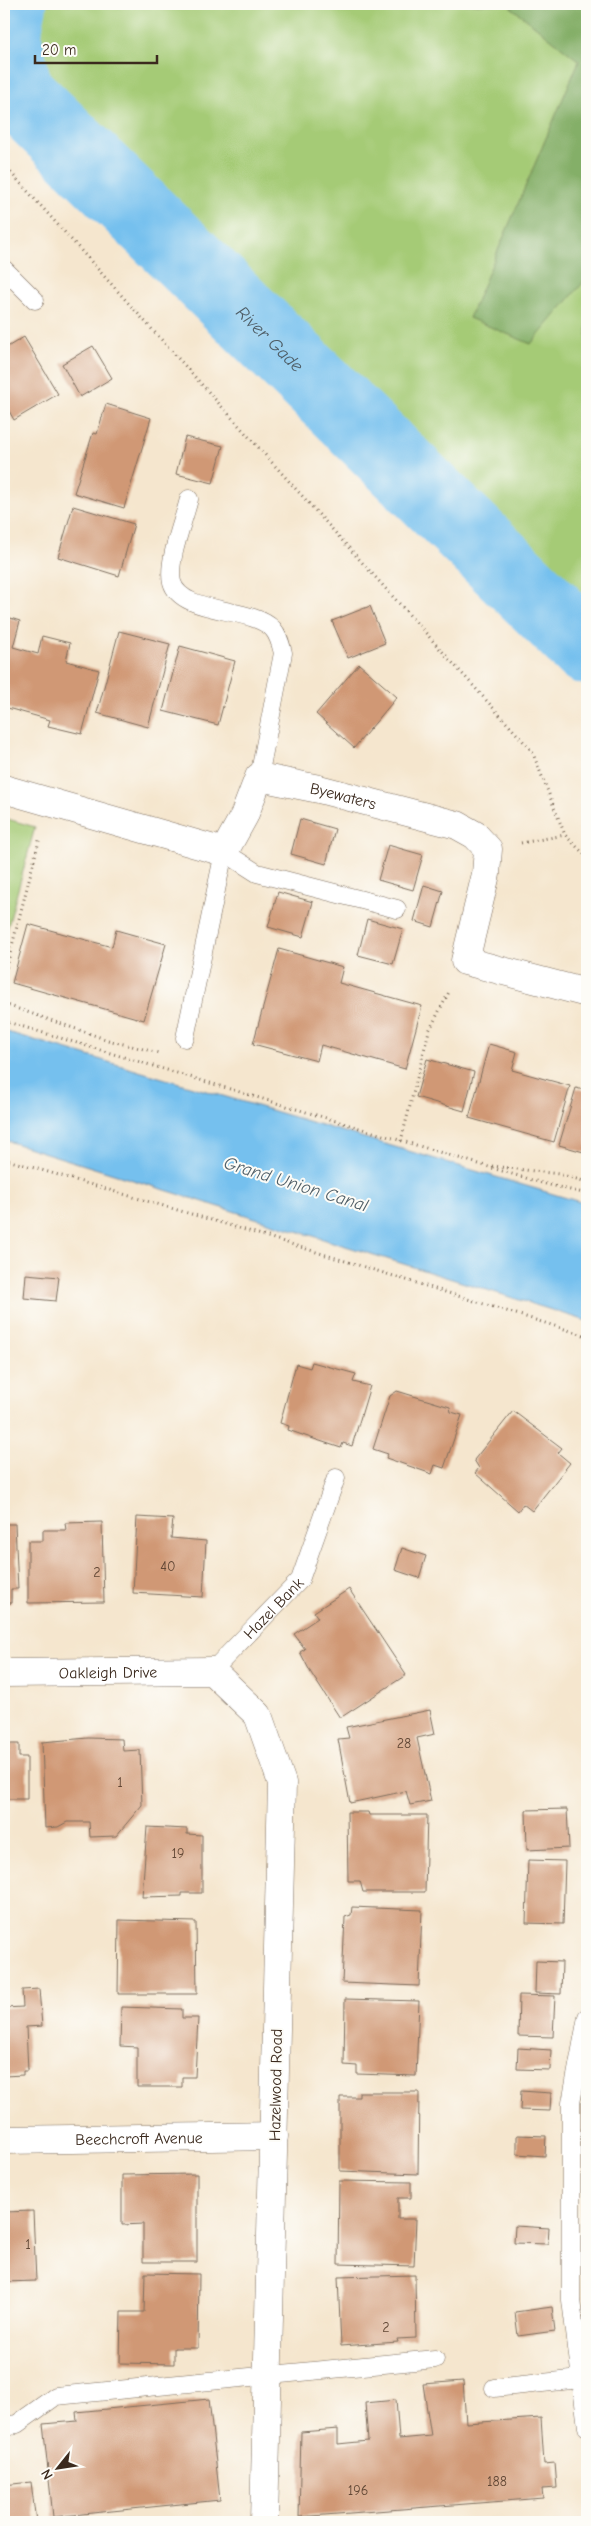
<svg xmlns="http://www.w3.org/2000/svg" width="591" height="2526" font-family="'Comic Neue',sans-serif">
<rect width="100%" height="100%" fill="#fdfcf7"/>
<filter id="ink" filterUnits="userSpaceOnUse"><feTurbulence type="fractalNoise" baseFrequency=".02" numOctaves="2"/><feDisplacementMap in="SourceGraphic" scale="10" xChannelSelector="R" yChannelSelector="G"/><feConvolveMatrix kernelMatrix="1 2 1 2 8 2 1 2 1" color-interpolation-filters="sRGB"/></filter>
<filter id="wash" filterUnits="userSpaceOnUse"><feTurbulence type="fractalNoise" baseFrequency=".0096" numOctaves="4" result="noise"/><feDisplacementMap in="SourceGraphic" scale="20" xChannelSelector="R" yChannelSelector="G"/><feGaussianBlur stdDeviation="1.12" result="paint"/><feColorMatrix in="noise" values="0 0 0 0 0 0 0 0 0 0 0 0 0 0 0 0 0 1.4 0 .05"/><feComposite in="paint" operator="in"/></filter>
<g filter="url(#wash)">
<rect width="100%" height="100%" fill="#f5e6ce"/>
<g fill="#a5cb76" stroke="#707a4a">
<path d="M 10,4 L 587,4 L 587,648 L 16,92 L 4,35 Z"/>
<path d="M 4,818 L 35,827 L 4,941 Z"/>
</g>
<path fill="#84af67" stroke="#606c42" d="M 507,4 L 587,4 L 587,278 L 531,344 L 469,318 L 579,61 Z"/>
<path fill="#74c0ee" stroke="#587586" d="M 4,1031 L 587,1204 L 587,1321 L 4,1140 Z"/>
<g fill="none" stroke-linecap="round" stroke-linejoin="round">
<path stroke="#74c0ee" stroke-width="74" id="s1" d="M 10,4 L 4,35 L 16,92 L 587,648"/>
</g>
<g id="blocks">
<g fill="#d09875">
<path d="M 24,337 L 58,394 L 14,420 L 4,402 L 4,349 Z"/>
<path d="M 93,346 L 112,378 L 80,397 L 62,364 Z"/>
<path d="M 106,404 L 151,418 L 124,508 L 74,493 L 93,433 L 97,434 Z"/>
<path d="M 185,437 L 223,446 L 213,483 L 176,474 Z"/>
<path d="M 73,506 L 134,524 L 119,576 L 58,557 Z"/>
<path d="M 370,606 L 385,643 L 348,658 L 332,621 Z"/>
<path d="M 4,616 L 20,621 L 13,647 L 38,654 L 42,636 L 70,643 L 66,661 L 99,670 L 82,734 L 48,726 L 50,720 L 4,707 Z"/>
<path d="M 119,631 L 170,644 L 148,727 L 97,713 Z"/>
<path d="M 180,646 L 235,661 L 218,725 L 163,711 Z"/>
<path d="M 359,664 L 397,697 L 354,748 L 316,714 Z"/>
<path d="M 300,819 L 335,829 L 326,864 L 291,854 Z"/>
<path d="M 388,845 L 423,855 L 413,890 L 378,880 Z"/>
<path d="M 424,885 L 443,891 L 433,927 L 414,921 Z"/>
<path d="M 278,892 L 313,902 L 303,937 L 268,927 Z"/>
<path d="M 367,919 L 403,929 L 393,964 L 358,955 Z"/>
<path d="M 28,924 L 112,947 L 116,930 L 166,944 L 144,1020 L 12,983 Z"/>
<path d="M 279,949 L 343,967 L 339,983 L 422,1006 L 405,1069 L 321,1045 L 317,1061 L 253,1044 Z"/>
<path d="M 489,1044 L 517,1052 L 512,1070 L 570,1086 L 554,1142 L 469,1118 Z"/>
<path d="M 427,1059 L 474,1072 L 464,1111 L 416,1097 Z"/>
<path d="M 576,1088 L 587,1091 L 587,1153 L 559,1145 Z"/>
<path d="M 26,1274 L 59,1277 L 56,1301 L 24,1298 Z"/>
<path d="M 312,1362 L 356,1374 L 353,1382 L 370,1386 L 352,1446 L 343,1443 L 341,1448 L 314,1439 L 288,1430 L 289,1426 L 280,1423 L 296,1364 L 310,1368 Z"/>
<path d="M 397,1391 L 450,1407 L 451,1412 L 462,1415 L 444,1468 L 435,1465 L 432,1474 L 386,1458 L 388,1454 L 373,1449 L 390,1396 Z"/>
<path d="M 513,1411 L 562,1448 L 558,1453 L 570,1463 L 532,1511 L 523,1504 L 518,1511 L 475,1473 L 479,1468 L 474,1460 Z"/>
<path d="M 137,1517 L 173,1519 L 171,1538 L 206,1541 L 203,1597 L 133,1593 Z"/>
<path d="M 102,1522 L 104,1602 L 28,1603 L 28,1541 L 43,1541 L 43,1530 L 66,1530 L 65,1523 Z"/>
<path d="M 4,1524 L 15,1524 L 18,1589 L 11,1589 L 11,1603 L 4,1604 Z"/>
<path d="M 402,1548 L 426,1556 L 419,1578 L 395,1570 Z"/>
<path d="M 349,1589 L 406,1675 L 340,1718 L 311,1673 L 300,1652 L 305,1649 L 294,1634 L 318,1618 L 314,1612 Z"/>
<path d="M 430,1710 L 435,1734 L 417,1738 L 431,1801 L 410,1805 L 406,1791 L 350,1803 L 338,1739 L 349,1738 L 346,1727 Z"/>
<path d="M 88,1738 L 122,1739 L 123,1751 L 140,1750 L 142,1805 L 116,1836 L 90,1837 L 89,1822 L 67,1822 L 58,1827 L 45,1828 L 42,1742 Z"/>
<path d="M 4,1744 L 19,1744 L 19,1757 L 27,1757 L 27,1799 L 4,1799 Z"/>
<path d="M 567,1809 L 569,1848 L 527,1850 L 526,1810 Z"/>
<path d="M 347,1812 L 368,1812 L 369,1815 L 427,1815 L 425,1892 L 363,1892 L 360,1881 L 348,1881 Z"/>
<path d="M 147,1827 L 187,1829 L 187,1834 L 202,1835 L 202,1893 L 182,1893 L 182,1896 L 142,1897 Z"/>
<path d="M 528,1860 L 565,1861 L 563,1924 L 526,1923 Z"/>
<path d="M 352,1907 L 422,1910 L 419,1986 L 342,1983 L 345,1917 L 351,1915 Z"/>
<path d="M 119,1920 L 196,1922 L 197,1994 L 118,1994 Z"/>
<path d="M 536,1961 L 562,1962 L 561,1994 L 535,1993 Z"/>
<path d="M 39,1989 L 42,2026 L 26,2027 L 28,2071 L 23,2071 L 23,2075 L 4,2076 L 4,2008 L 23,2007 L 22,1990 Z"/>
<path d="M 519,1995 L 555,1996 L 553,2037 L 518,2036 Z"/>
<path d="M 345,1999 L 419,2001 L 416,2076 L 357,2074 L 357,2066 L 344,2065 Z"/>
<path d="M 121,2007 L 182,2009 L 182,2018 L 198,2018 L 195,2077 L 182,2077 L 182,2087 L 137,2087 L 137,2047 L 120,2046 Z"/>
<path d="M 518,2048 L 551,2050 L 550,2070 L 517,2069 Z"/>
<path d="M 521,2091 L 551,2093 L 550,2111 L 520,2110 Z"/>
<path d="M 359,2092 L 419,2092 L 418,2174 L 340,2171 L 340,2097 L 359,2097 Z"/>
<path d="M 517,2135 L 546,2136 L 545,2156 L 517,2154 Z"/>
<path d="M 197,2174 L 197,2262 L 143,2262 L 143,2224 L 122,2225 L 122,2175 Z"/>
<path d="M 339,2181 L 411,2182 L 411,2198 L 398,2198 L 398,2219 L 416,2219 L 414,2266 L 338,2264 Z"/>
<path d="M 33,2211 L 36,2281 L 4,2282 L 4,2212 Z"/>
<path d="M 515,2226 L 549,2228 L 548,2244 L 514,2243 Z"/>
<path d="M 145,2273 L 199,2274 L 198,2348 L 174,2348 L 174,2364 L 120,2363 L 121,2312 L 144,2312 Z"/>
<path d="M 415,2275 L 416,2338 L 397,2339 L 398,2342 L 341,2346 L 338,2277 Z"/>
<path d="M 552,2307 L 555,2331 L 518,2336 L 515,2312 Z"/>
<path d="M 463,2381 L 466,2423 L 541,2418 L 544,2464 L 555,2463 L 557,2488 L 542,2489 L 543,2498 L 299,2517 L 301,2432 L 338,2429 L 338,2444 L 368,2441 L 365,2403 L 396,2400 L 399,2439 L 431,2436 L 423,2384 Z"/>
<path d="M 209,2399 L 220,2500 L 53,2517 L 43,2424 L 77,2421 L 76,2412 Z"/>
<path d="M 31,2482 L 36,2522 L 4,2522 L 4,2485 Z"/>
</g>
</g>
</g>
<g filter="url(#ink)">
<use href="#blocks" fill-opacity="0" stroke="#7c6c5c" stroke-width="1"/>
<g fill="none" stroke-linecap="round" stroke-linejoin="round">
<g stroke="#7c6c5c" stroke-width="19">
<g id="service">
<path d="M 4,269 L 35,300"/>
<path d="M 189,499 C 184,520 167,561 172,582 C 181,615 251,606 273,629 C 279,636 281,645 283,653 L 259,777"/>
<path d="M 185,1038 L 224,852 L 257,873 L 397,909"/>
<path id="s2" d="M 212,1671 L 300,1580 L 336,1478"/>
<path d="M 587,2017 L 571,2103 L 571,2300 L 587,2427"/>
<path d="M 494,2388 L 581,2379"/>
<path d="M 4,2426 L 17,2424 L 56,2396 L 435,2359"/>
</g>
</g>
<g stroke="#7c6c5c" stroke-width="29">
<g id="minor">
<path id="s3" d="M 4,789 L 224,852 L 244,816 L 259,777 L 319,789 L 457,825 L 475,835 L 488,849 L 486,874 L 465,961 L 587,993"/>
<path id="s4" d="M 4,1673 L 212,1671 L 258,1715 L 282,1783 L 264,2522"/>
<path id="s5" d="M 4,2140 L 274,2136"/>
</g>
</g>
<g stroke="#7c6c5c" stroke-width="3" stroke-dasharray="1 4" stroke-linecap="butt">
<path d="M 4,165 L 532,751 L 565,835 L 587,857"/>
<path d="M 521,843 L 565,835"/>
<path d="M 4,977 L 40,837"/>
<path d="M 4,1004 L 108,1040 L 159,1053"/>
<path d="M 4,1021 L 542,1183 L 587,1194"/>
<path d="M 401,1141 L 429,1031 L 449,992"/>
<path d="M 4,1159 L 242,1229 L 587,1336"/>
<path d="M 492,1166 L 559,1174 L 587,1182"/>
</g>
<use href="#service" stroke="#fff" stroke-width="18"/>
<use href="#minor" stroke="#fff" stroke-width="28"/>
</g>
</g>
<g text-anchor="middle" stroke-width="4" stroke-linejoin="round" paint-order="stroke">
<g font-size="14" fill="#604634">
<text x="168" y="1571">40</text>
<text x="97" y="1577">2</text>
<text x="404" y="1748">28</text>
<text x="120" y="1787">1</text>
<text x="178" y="1858">19</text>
<text x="28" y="2249">1</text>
<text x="386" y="2332">2</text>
<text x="497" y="2486">188</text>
<text x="358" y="2495">196</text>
</g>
<g font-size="16" fill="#3b2a1e" stroke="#fdfcf7">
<text dy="6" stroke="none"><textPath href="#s3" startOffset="398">Byewaters</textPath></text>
<text dy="6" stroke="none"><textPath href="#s2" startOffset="88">Hazel Bank</textPath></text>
<text dy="6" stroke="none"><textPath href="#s4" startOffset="104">Oakleigh Drive</textPath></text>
<text transform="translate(275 2085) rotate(-89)" y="6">Hazelwood Road</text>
<text dy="6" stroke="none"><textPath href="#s5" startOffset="135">Beechcroft Avenue</textPath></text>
</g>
<g font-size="18" font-style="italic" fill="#4f5e67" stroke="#fdfcf7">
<text dy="6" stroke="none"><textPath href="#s1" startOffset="444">River Gade</textPath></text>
<text transform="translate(296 1184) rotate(17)" y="6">Grand Union Canal</text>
</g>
</g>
<rect width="591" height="2526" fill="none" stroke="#fdfcf7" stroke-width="20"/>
<g transform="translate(58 2468) rotate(240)" stroke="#fdfcf7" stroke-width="4" paint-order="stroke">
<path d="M0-4L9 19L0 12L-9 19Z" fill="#3b2a1e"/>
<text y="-8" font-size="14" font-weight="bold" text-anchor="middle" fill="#3b2a1e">N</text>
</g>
<path d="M35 55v8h122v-8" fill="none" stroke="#3b2a1e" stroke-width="2.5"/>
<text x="42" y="55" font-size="15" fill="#3b2a1e" stroke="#fdfcf7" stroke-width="4" paint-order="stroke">20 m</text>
</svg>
